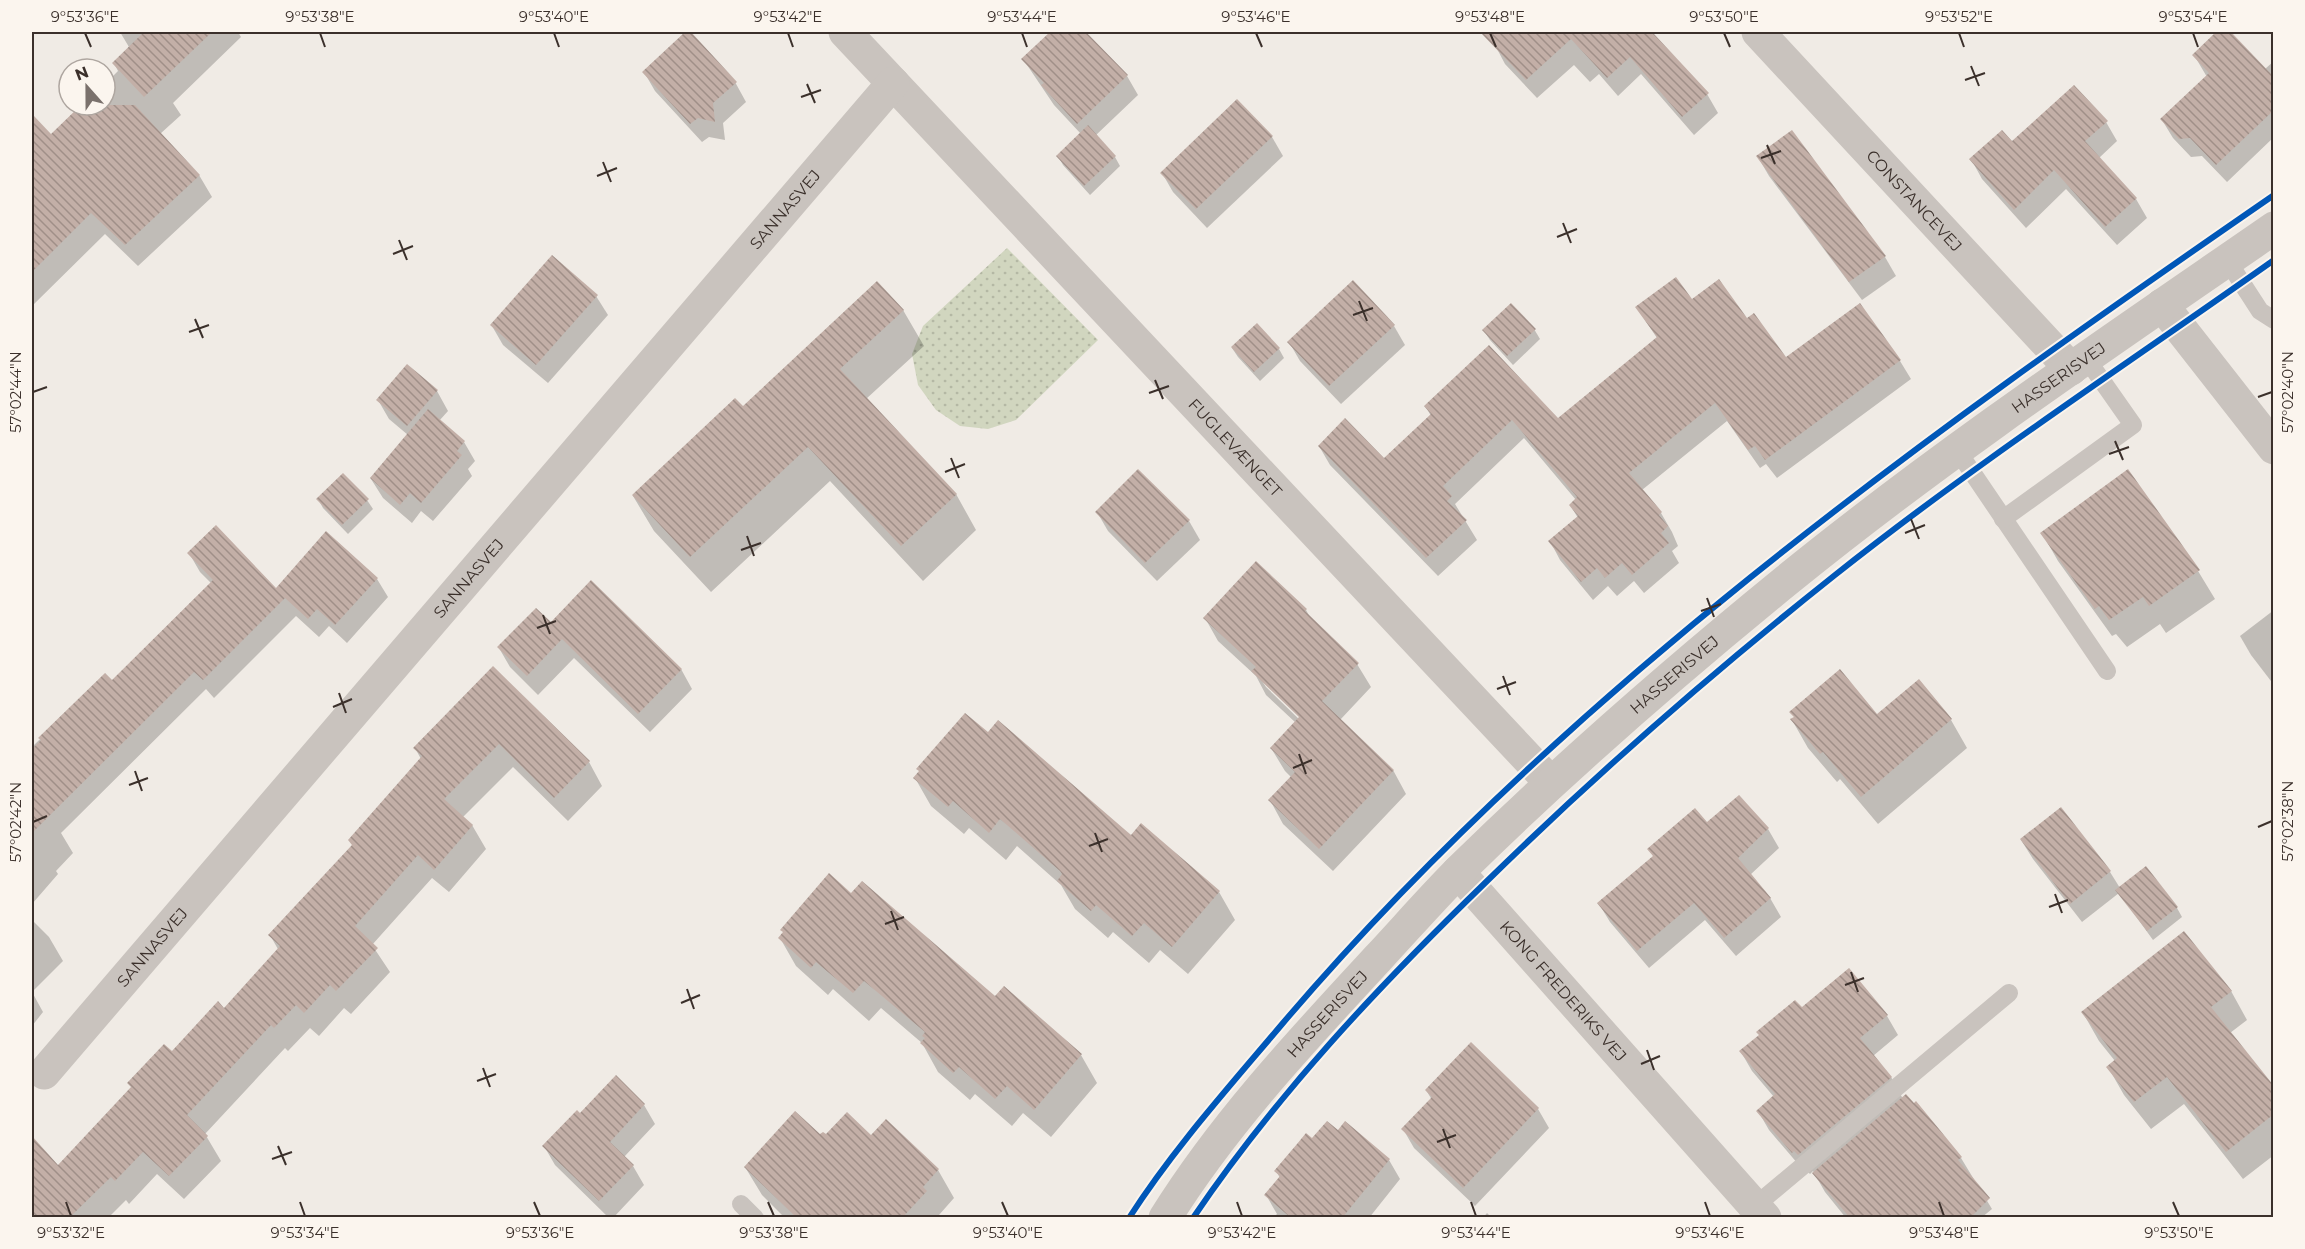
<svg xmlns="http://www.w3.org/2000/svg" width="2305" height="1249" font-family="Montserrat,sans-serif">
<defs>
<pattern id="green-dots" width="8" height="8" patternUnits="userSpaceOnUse" patternTransform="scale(1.5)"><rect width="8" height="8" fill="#d1d6bf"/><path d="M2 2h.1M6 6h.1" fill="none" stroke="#b4b8a4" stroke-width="1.8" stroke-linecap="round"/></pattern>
<pattern id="building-back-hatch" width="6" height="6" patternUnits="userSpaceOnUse" patternTransform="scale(1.5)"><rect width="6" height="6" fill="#c3afa7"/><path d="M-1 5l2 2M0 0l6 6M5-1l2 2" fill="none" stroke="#a08f88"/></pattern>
</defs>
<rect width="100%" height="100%" fill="#f0ebe5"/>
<path fill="url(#green-dots)" d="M 1007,248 L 1098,340 L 1016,420 L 988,429 L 960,426 L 936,410 L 918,385 L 912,354 L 923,326 Z"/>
<g fill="#0003" fill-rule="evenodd">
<path d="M 120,32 L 238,32 L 241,37 L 173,103 L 181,115 L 160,134 L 199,175 L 212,197 L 138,266 L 105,234 L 32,306 L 32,117 L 51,136 L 83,105 L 105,105 L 105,84 L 118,71 L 114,63 L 129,47 Z"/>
<path d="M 687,32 L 735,82 L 746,102 L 723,123 L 725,140 L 709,137 L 702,142 L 655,91 L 644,72 Z"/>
<path d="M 1052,32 L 1084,32 L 1127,76 L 1138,95 L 1095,136 L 1115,157 L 1120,166 L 1090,195 L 1063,165 L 1058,156 L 1081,134 L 1054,105 L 1023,59 Z"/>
<path d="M 1509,32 L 1649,32 L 1707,94 L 1718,113 L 1694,135 L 1641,74 L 1618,96 L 1599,74 L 1590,82 L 1574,65 L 1537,98 L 1505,64 L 1495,45 Z"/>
<path d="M 2218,32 L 2229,32 L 2265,69 L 2274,61 L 2274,137 L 2227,182 L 2202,156 L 2191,157 L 2173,138 L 2162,120 L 2207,77 L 2194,55 Z"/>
<path d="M 1237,101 L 1272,137 L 1283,156 L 1207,228 L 1173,192 L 1162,173 Z"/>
<path d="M 2106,122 L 2117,141 L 2099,158 L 2136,199 L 2147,218 L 2117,245 L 2066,189 L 2026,228 L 1982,179 L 1971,159 L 2012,143 Z"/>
<path d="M 1758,157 L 1885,257 L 1896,276 L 1862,300 L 1769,176 Z"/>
<path d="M 596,296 L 608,315 L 548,383 L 503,345 L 492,326 Z"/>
<path d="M 1692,301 L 1746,320 L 1786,359 L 1900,361 L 1911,379 L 1777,478 L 1766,464 L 1760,468 L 1727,421 L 1642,490 L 1661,513 L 1672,532 L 1678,546 L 1672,551 L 1679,563 L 1644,593 L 1634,581 L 1617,596 L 1608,586 L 1593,600 L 1560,560 L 1550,541 L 1578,518 L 1570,505 L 1576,500 L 1524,438 L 1455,504 L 1477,540 L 1438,576 L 1330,465 L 1319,446 L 1384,460 L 1431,416 L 1426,407 L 1558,420 L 1657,338 L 1637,308 Z"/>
<path d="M 903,310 L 924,346 L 866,399 L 956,494 L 976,530 L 923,581 L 830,481 L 711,592 L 654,531 L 633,496 L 743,408 Z"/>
<path d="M 1394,326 L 1405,345 L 1341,404 L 1300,361 L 1289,342 Z"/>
<path d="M 1534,329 L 1540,339 L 1513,365 L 1490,340 L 1484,331 Z"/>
<path d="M 1232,348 L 1279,349 L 1284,358 L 1260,381 L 1238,357 Z"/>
<path d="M 437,391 L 448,411 L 439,421 L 464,442 L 475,461 L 468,469 L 472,476 L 433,521 L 421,511 L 412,523 L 383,498 L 371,479 L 408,435 L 389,419 L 378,400 Z"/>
<path d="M 318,499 L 367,500 L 373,509 L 348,534 L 323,508 Z"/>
<path d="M 1097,512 L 1189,521 L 1200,540 L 1157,581 L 1108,531 Z"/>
<path d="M 2042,533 L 2198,571 L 2215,599 L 2166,633 L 2160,624 L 2127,647 L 2116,634 L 2112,636 L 2058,561 Z"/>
<path d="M 189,553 L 276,590 L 377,579 L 388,597 L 347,643 L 329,626 L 319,637 L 296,616 L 214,698 L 206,689 L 61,833 L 73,853 L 56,871 L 58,874 L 32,904 L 32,770 L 40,761 L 32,747 L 105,675 L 112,682 L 211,583 L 200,572 Z"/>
<path d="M 1306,610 L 1311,619 L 1357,664 L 1371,687 L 1340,720 L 1393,770 L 1406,794 L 1333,871 L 1283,824 L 1270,800 L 1291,777 L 1285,771 L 1271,748 L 1296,723 L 1266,695 L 1256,676 L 1218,641 L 1205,618 ZM 1262,681 L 1305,721 L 1303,723 L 1266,687 Z"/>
<path d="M 2274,610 L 2274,685 L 2251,655 L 2240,636 Z"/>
<path d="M 551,624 L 681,669 L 692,689 L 650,732 L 574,658 L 538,695 L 510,667 L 499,648 Z"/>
<path d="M 493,668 L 589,762 L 602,786 L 568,821 L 513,767 L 463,817 L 472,825 L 486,849 L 449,892 L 432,878 L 372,945 L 390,972 L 351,1014 L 344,1008 L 319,1036 L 310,1028 L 288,1051 L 285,1048 L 205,1134 L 221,1161 L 184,1199 L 157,1174 L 129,1204 L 126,1200 L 108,1218 L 32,1218 L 32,1140 L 58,1168 L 172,1053 L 224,1010 L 279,951 L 270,935 L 353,846 L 421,759 L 415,748 Z"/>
<path d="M 1919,681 L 1951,720 L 1967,748 L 1878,824 L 1840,779 L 1837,782 L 1808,748 L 1792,720 L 1877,716 Z"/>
<path d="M 988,734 L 1131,837 L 1219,892 L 1235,920 L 1188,974 L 1160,950 L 1149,963 L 1113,932 L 1108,938 L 1075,909 L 1061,885 L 1017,846 L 1006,860 L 969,828 L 964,834 L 931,806 L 915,778 Z"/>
<path d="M 2061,809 L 2110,872 L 2120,888 L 2177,908 L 2182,917 L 2153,940 L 2119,893 L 2082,922 L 2033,859 L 2021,840 Z"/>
<path d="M 1707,824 L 1768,829 L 1779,848 L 1750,875 L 1770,898 L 1781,917 L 1736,956 L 1705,920 L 1649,968 L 1610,922 L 1599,904 L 1654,857 L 1649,850 Z"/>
<path d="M 851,895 L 995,998 L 1081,1055 L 1097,1083 L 1051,1137 L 1023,1113 L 1012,1126 L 975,1094 L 970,1100 L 938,1072 L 922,1043 L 881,1008 L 869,1021 L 833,989 L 828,995 L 796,966 L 780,938 Z"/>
<path d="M 32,920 L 49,937 L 63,961 L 32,992 L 43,1012 L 32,1026 Z"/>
<path d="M 1849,970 L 1887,1016 L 1898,1035 L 1873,1056 L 1891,1077 L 1903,1099 L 1961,1158 L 1992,1209 L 1981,1218 L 1846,1218 L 1825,1192 L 1813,1171 L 1810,1174 L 1806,1170 L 1804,1171 L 1769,1130 L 1758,1111 L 1774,1097 L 1752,1071 L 1741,1052 L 1801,1009 Z"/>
<path d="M 2231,991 L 2247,1020 L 2230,1033 L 2274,1088 L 2274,1155 L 2243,1179 L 2184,1104 L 2151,1129 L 2124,1095 L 2108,1067 L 2115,1061 L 2099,1041 L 2083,1013 Z"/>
<path d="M 1471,1044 L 1538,1109 L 1549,1128 L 1475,1206 L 1414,1148 L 1403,1129 L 1432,1100 L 1426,1090 Z"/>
<path d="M 644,1105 L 655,1124 L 624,1157 L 633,1166 L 644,1185 L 613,1218 L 609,1218 L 555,1165 L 544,1146 L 580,1115 Z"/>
<path d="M 1338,1132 L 1389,1160 L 1400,1179 L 1369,1218 L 1273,1218 L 1277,1214 L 1266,1195 L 1280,1178 L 1276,1171 L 1312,1140 Z"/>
<path d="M 820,1136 L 871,1137 L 938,1170 L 954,1198 L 939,1215 L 940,1218 L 785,1218 L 762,1195 L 745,1167 Z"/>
<path d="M 1487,1213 L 1492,1218 L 1483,1218 Z"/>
</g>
<g fill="url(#building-back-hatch)">
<path d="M 144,32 L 212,32 L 144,97 L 112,63 Z"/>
<path d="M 685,32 L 691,32 L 737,82 L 713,103 L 715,122 L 698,118 L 690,124 L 642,72 Z"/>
<path d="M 1050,32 L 1086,32 L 1128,75 L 1077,124 L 1041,85 L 1044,83 L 1021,59 Z"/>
<path d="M 1480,32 L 1657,32 L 1654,34 L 1709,93 L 1682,117 L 1630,57 L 1607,78 L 1571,39 L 1526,80 Z"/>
<path d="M 2216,32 L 2231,32 L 2274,77 L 2274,110 L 2216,165 L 2190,138 L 2179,139 L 2160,119 L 2209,73 L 2192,55 Z"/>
<path d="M 2074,85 L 2108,121 L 2085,141 L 2137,198 L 2105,227 L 2054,170 L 2014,210 L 1969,159 L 2002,130 L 2012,141 Z"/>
<path d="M 1237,99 L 1273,136 L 1196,209 L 1160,173 Z"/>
<path d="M 81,105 L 135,105 L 200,175 L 125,245 L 91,213 L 32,272 L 32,114 L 51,134 Z"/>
<path d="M 1088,125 L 1116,156 L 1084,186 L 1056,156 Z"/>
<path d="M 1792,130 L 1886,256 L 1849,282 L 1756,156 Z"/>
<path d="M 552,255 L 598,295 L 536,365 L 490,325 Z"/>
<path d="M 1676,277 L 1692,299 L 1719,279 L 1747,318 L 1754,313 L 1786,357 L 1860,303 L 1901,360 L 1765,460 L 1755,446 L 1748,450 L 1715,403 L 1629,473 L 1662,512 L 1659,515 L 1668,526 L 1661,533 L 1669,543 L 1632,575 L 1622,563 L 1605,578 L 1597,568 L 1581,582 L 1548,541 L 1578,516 L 1569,505 L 1577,497 L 1512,420 L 1443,486 L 1452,496 L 1447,501 L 1467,520 L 1426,558 L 1318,446 L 1345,418 L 1384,458 L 1431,414 L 1424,406 L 1489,345 L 1558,418 L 1657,337 L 1635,307 Z"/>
<path d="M 1353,280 L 1395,325 L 1329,386 L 1287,342 Z"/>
<path d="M 877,281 L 904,310 L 840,369 L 957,494 L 901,546 L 808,447 L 690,557 L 632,495 L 735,398 L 743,406 Z"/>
<path d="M 1511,303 L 1536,329 L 1507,356 L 1482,330 Z"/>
<path d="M 1257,323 L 1280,348 L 1254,372 L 1231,347 Z"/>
<path d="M 407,364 L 438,390 L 407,426 L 376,400 Z"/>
<path d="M 428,409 L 465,441 L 457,451 L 462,455 L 421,503 L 410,493 L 400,505 L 370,478 Z"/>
<path d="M 1138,469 L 1190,520 L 1145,563 L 1095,512 Z"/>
<path d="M 2128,469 L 2200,570 L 2149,606 L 2143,597 L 2109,620 L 2099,606 L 2095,609 L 2040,533 Z"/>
<path d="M 343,473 L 369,499 L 342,525 L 316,499 Z"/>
<path d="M 216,525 L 276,588 L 326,531 L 378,578 L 335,625 L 317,609 L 308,619 L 285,598 L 203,680 L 194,672 L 32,833 L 32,749 L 41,740 L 38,738 L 105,673 L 112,680 L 213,580 L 187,553 Z"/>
<path d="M 1256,561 L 1307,609 L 1305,611 L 1359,663 L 1322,701 L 1394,770 L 1319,849 L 1268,800 L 1295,772 L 1270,748 L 1299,717 L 1251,671 L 1256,667 L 1203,618 Z"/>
<path d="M 591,580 L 682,669 L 638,714 L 562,639 L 527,676 L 497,647 L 536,608 L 551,622 Z"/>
<path d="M 493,666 L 590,761 L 554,798 L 499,744 L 444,799 L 473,825 L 434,870 L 418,855 L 355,926 L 378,948 L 336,991 L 330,985 L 304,1013 L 296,1005 L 274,1028 L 271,1025 L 187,1115 L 208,1136 L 169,1176 L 143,1152 L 115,1181 L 111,1177 L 69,1218 L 32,1218 L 32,1136 L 58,1165 L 131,1087 L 127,1083 L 164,1044 L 172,1051 L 218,1001 L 224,1008 L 280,946 L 268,935 L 352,845 L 348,840 L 422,756 L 413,748 Z"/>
<path d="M 1840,669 L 1877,714 L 1919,679 L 1952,719 L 1861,797 L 1823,752 L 1820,754 L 1790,719 L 1794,717 L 1789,712 Z"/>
<path d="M 965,713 L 988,732 L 998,720 L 1131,835 L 1141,823 L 1220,891 L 1172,947 L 1144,923 L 1132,936 L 1096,905 L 1091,911 L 1057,881 L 1062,874 L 1060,871 L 1000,819 L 989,833 L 953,801 L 948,807 L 913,778 L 919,771 L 916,769 Z"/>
<path d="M 1739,795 L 1769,828 L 1738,858 L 1771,898 L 1724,938 L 1694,903 L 1637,951 L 1597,903 L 1653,856 L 1647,849 L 1695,808 L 1707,822 Z"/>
<path d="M 2061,807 L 2111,871 L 2070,904 L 2020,839 Z"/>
<path d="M 2146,866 L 2178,907 L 2147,931 L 2115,890 Z"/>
<path d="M 829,873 L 851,893 L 862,881 L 995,996 L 1004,986 L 1082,1054 L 1034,1110 L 1007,1086 L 995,1099 L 959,1067 L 953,1073 L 920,1043 L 925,1038 L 922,1036 L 925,1032 L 864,981 L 853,993 L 816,962 L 811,968 L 778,938 L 783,932 L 780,930 Z"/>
<path d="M 2184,931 L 2232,991 L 2211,1007 L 2274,1086 L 2274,1114 L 2226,1152 L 2167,1077 L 2134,1102 L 2106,1067 L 2117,1058 L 2081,1012 Z"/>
<path d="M 1849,968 L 1888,1015 L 1860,1038 L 1892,1077 L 1798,1155 L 1794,1151 L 1792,1153 L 1756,1111 L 1775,1094 L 1739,1051 L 1759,1035 L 1756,1032 L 1795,1000 L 1802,1007 Z"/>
<path d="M 1471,1042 L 1539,1108 L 1463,1188 L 1401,1129 L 1432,1097 L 1425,1090 Z"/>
<path d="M 616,1075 L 645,1104 L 610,1142 L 634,1165 L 599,1201 L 542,1146 L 577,1110 L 580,1113 Z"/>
<path d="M 1906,1094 L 1914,1103 L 1916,1101 L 1962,1157 L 1958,1160 L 1990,1198 L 1970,1218 L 1850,1218 L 1812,1173 Z"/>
<path d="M 795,1111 L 820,1134 L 823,1132 L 826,1134 L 847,1112 L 871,1135 L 886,1119 L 939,1169 L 923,1187 L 927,1191 L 902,1218 L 797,1218 L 744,1167 Z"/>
<path d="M 1327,1121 L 1338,1130 L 1345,1121 L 1390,1159 L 1342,1218 L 1291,1218 L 1264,1195 L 1280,1176 L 1274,1171 L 1297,1144 L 1306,1133 L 1312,1138 Z"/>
</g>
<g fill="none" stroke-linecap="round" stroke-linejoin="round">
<g stroke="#c9c3be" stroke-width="18">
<path d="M 2227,260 L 2260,311 L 2274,320"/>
<path d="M 1957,450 L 2107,671"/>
<path d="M 2003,519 L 2133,425 L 2086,358"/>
<path d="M 741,1204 L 755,1218"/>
<path d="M 1755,1206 L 2009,993"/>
</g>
<g stroke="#c9c3be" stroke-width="33">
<path id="s1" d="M 845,32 L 1551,783"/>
<path id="s2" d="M 1758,32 L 2071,369"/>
<path d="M 2162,305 L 2274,448"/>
<path id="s3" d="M 1458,872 L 1765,1218"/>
<path id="s4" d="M 44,1073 L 893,83"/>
</g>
<path stroke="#c9c3be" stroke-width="33" id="s5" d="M 1165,1218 C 1224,1123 1304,1038 1379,957 C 1406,928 1433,897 1461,869 C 1565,767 1674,672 1787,580 C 1942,454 2109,342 2274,228"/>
<g stroke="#fbf5ee" stroke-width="10">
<g id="cycleway">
<path d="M 1129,1218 C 1174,1148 1230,1086 1283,1023 C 1563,694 1920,439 2274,195"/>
<path d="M 1193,1218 C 1276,1095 1379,986 1485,883 C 1596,774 1713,672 1835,575 C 1976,463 2127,364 2274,260"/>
</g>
</g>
<use href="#cycleway" stroke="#0057b8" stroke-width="6"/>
</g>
<path fill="none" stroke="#3b302b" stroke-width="2" d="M 85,33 L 91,47M 320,33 L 325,47M 554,33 L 559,47M 788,33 L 793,47M 1022,33 L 1027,47M 1256,33 L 1262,47M 1490,33 L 1496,47M 1724,33 L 1730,47M 1959,33 L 1964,47M 2193,33 L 2198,47M 1971,66 L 1979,86M 1965,80 L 1985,73M 807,84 L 815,103M 801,97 L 821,90M 1767,145 L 1775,164M 1761,158 L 1781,151M 603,162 L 611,182M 597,176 L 617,168M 1563,223 L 1571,243M 1557,237 L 1577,229M 399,240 L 407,260M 393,254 L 413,246M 1359,301 L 1367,321M 1353,315 L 1373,308M 195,319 L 203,338M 189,332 L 209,325M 1155,380 L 1163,399M 33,392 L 47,387M 1149,393 L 1169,386M 2258,397 L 2272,392M 2115,441 L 2123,460M 2109,454 L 2129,447M 951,458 L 959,478M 945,472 L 965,464M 1911,519 L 1919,539M 1905,533 L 1925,525M 747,536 L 754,556M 741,550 L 761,543M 1707,598 L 1714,617M 1701,611 L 1721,604M 543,615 L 550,634M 537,628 L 556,621M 1503,676 L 1510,695M 1497,689 L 1516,682M 339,693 L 346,713M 333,707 L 352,699M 1299,754 L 1306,774M 1293,768 L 1312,760M 135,771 L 142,791M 129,785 L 148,778M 33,822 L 47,816M 2258,827 L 2272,821M 1095,833 L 1102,852M 1089,846 L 1108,839M 2055,894 L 2062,913M 2049,907 L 2068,900M 891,911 L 898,930M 885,924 L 904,917M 1851,972 L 1858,992M 1845,985 L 1864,978M 687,989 L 694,1009M 681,1003 L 700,995M 1647,1050 L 1654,1070M 1641,1064 L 1660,1056M 483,1068 L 490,1087M 477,1081 L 496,1074M 1443,1129 L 1450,1148M 1437,1142 L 1456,1135M 278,1146 L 286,1165M 272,1159 L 292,1152M 66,1202 L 71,1216M 300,1202 L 305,1216M 534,1202 L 540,1216M 768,1202 L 774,1216M 1002,1202 L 1008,1216M 1237,1202 L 1242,1216M 1471,1202 L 1476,1216M 1705,1202 L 1710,1216M 1939,1202 L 1944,1216M 2173,1202 L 2179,1216"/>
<g text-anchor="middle" stroke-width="6" stroke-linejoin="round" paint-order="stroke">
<g font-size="16" fill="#3b302b" stroke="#fbf5ee">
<text dy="6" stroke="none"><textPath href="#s2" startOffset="230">CONSTANCEVEJ</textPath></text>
<text dy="6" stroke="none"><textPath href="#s4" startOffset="1138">SANNASVEJ</textPath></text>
<text dy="6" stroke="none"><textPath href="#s5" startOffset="1233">HASSERISVEJ</textPath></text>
<text dy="6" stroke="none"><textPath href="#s1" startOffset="570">FUGLEVÆNGET</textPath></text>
<text dy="6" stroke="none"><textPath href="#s4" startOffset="652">SANNASVEJ</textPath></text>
<text dy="6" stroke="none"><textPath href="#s5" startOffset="747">HASSERISVEJ</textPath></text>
<text dy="6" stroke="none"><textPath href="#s4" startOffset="166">SANNASVEJ</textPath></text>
<text dy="6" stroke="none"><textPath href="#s3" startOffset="159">KONG FREDERIKS VEJ</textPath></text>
<text dy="6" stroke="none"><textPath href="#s5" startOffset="261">HASSERISVEJ</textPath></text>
</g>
</g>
<rect width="2305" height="1249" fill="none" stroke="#fbf5ee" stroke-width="66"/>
<g transform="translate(87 87) rotate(339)"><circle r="28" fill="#fbf5ee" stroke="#aea6a0" stroke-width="1.5"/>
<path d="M0-4.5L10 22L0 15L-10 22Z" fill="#7a716c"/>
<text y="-9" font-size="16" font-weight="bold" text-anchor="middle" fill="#3b302b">N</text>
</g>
<rect x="33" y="33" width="2239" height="1183" fill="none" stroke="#3b302b" stroke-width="2"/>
<g font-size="15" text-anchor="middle" fill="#3b302b">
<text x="85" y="22">9°53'36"E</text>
<text x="320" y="22">9°53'38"E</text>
<text x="554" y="22">9°53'40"E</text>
<text x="788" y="22">9°53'42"E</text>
<text x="1022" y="22">9°53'44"E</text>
<text x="1256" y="22">9°53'46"E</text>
<text x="1490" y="22">9°53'48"E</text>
<text x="1724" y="22">9°53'50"E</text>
<text x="1959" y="22">9°53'52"E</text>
<text x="2193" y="22">9°53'54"E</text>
<text transform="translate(2288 392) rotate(-90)" y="5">57°02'40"N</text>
<text transform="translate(16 392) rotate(-90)" y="5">57°02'44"N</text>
<text transform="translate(2288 821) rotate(-90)" y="5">57°02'38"N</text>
<text transform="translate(16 822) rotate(-90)" y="5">57°02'42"N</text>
<text x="71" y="1238">9°53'32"E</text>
<text x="305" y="1238">9°53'34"E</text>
<text x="540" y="1238">9°53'36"E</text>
<text x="774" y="1238">9°53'38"E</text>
<text x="1008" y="1238">9°53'40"E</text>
<text x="1242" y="1238">9°53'42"E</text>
<text x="1476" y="1238">9°53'44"E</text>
<text x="1710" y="1238">9°53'46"E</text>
<text x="1944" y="1238">9°53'48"E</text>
<text x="2179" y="1238">9°53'50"E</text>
</g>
</svg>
